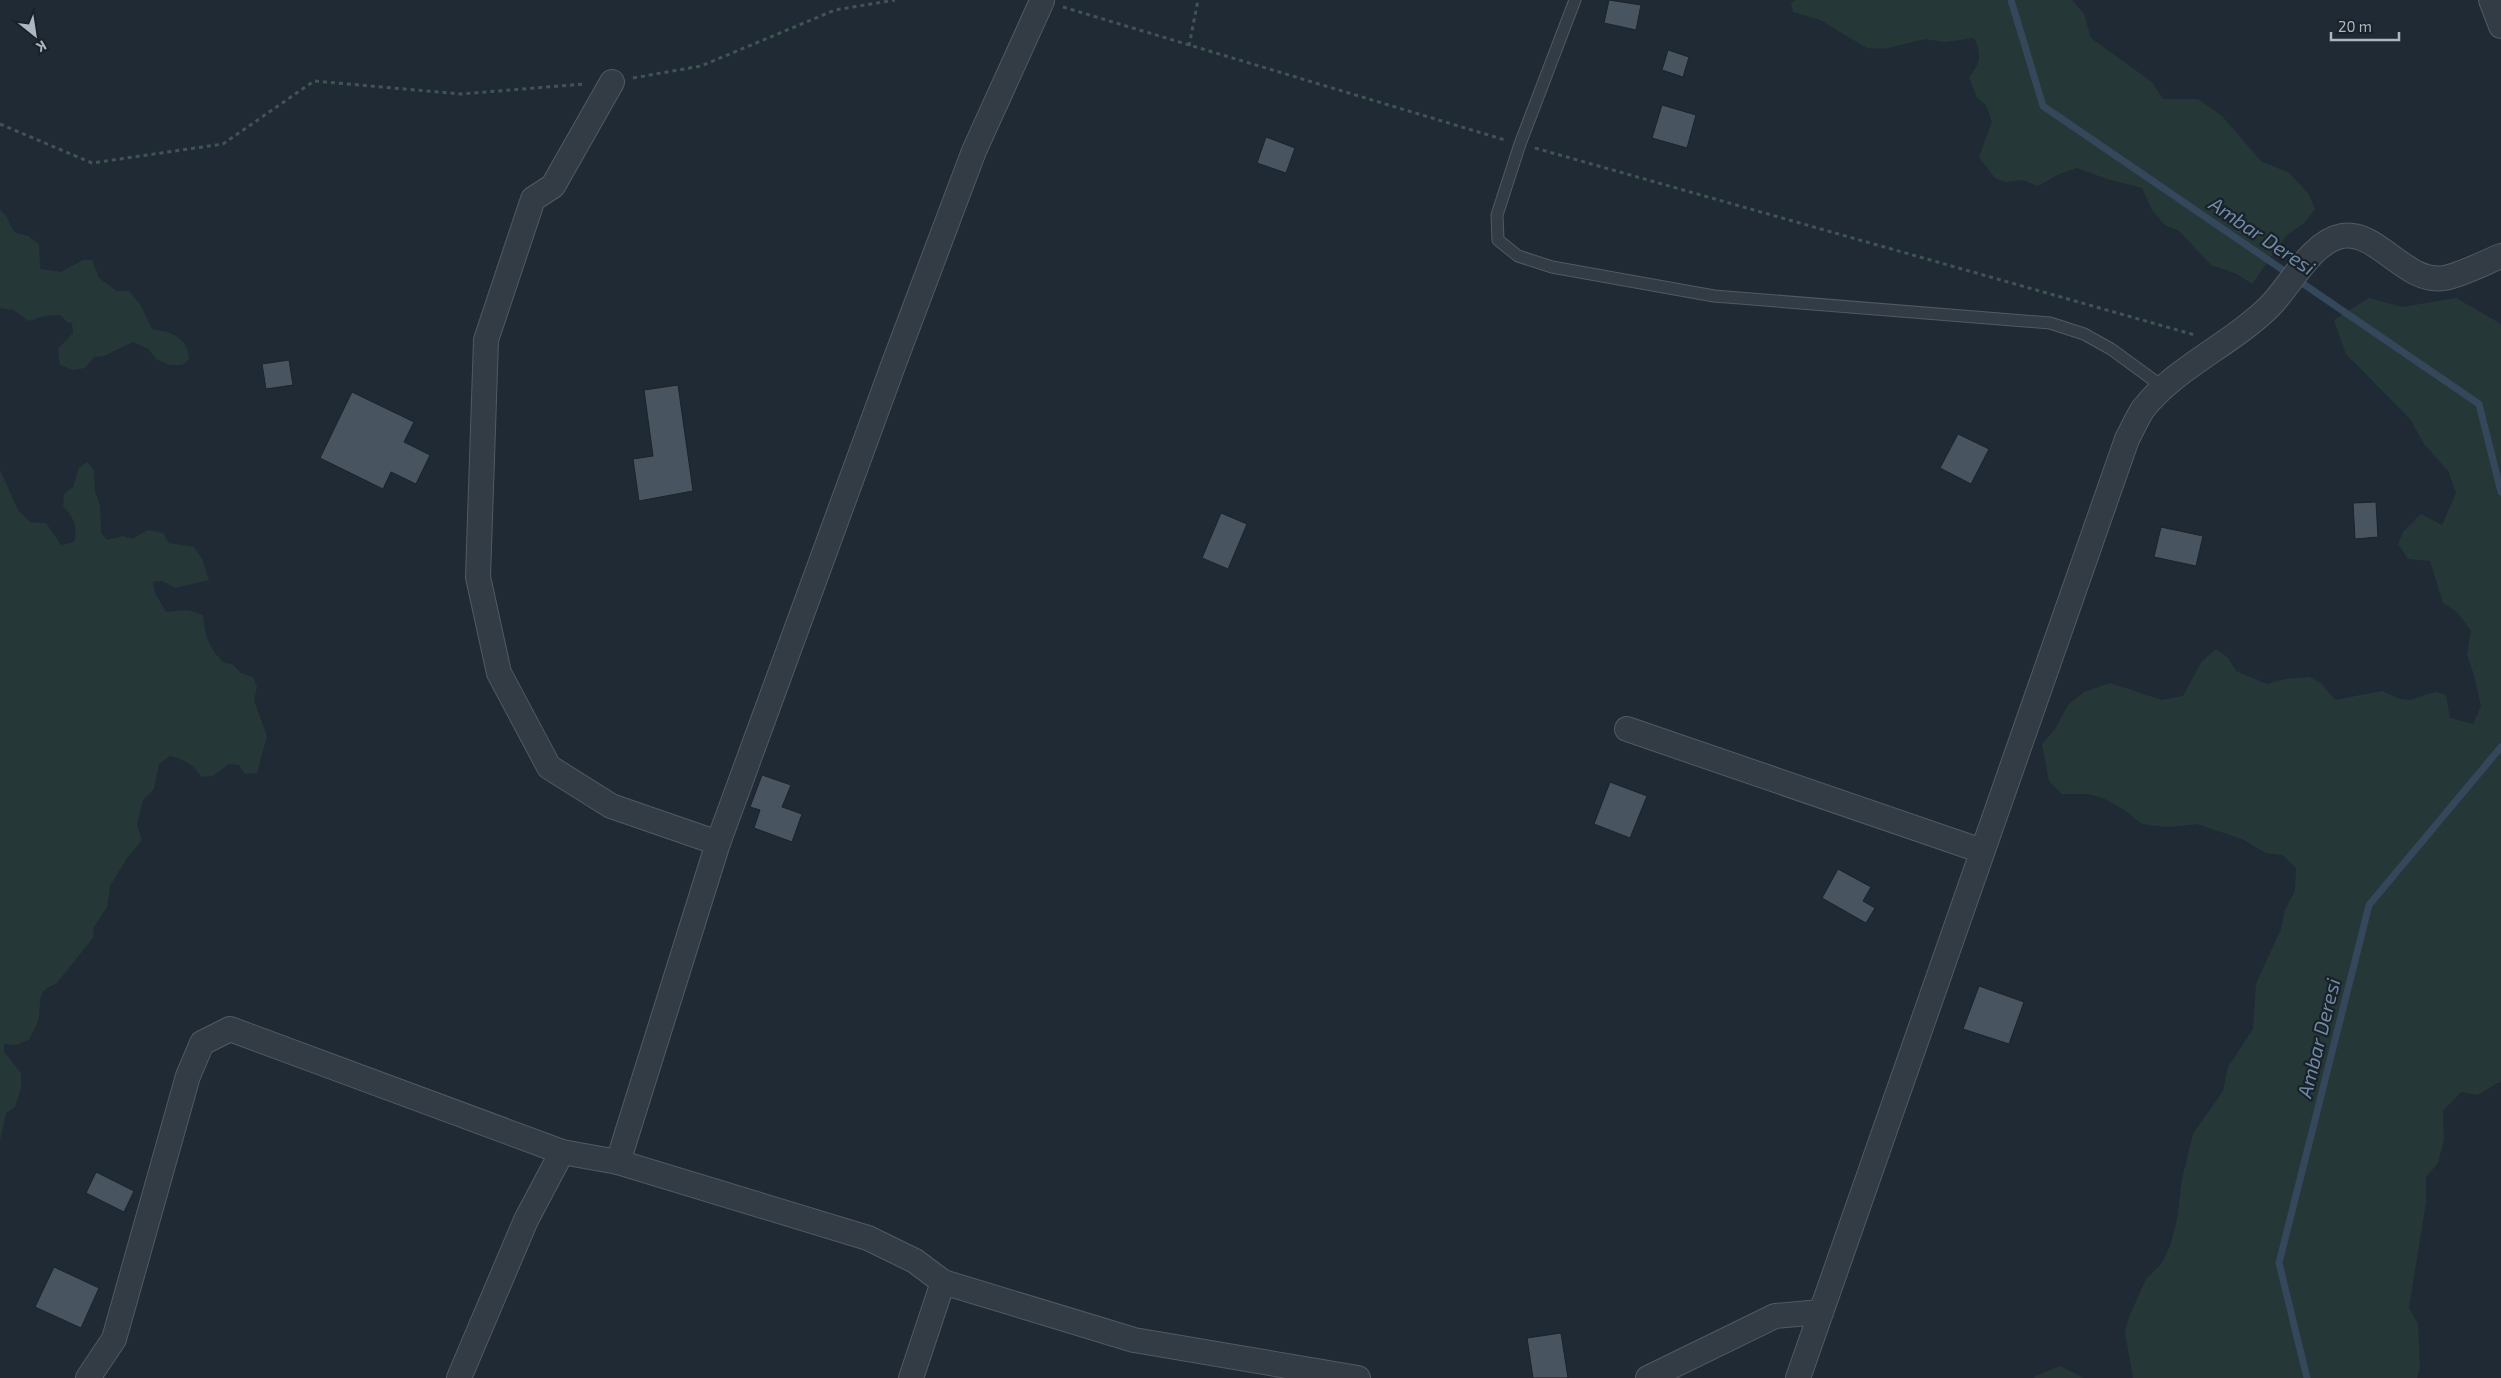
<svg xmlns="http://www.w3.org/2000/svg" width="2501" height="1378" font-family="'Exo 2',sans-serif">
<rect width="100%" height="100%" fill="#202a34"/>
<g fill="#253837">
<path d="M 1796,0 L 2072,0 L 2084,14 L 2091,38 L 2152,82 L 2163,99 L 2198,99 L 2222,116 L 2261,161 L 2289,173 L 2308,193 L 2315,209 L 2304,223 L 2286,236 L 2252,284 L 2237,274 L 2211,265 L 2179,231 L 2165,225 L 2152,210 L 2142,188 L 2107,179 L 2077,168 L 2059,174 L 2038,186 L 2022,180 L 2006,182 L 1995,178 L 1979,157 L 1992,122 L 1986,105 L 1977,98 L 1969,77 C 1981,63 1982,54 1974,38 L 1945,42 L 1925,39 L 1884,49 L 1867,48 L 1820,20 L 1793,12 L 1791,3 Z"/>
<path d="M 0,210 L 6,216 L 14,232 L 28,236 L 39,244 L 40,269 L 61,272 L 83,260 L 92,260 L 99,278 L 117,291 L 129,291 L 141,306 L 152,329 C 171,332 188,337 189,359 L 182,365 L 170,365 L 156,359 L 149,349 L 133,342 L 104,356 L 94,357 L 85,368 L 73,370 L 60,365 L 58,349 L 73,333 L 72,323 L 67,322 L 60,315 L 45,316 L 29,321 L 13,310 L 0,308 Z"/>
<path d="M 2369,298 L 2402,307 L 2456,298 L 2501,324 L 2501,1081 L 2478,1095 L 2461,1092 L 2443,1111 L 2444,1140 L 2438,1163 L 2426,1177 L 2426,1202 L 2409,1308 L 2418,1324 L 2420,1367 L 2417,1378 L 2133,1378 L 2125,1332 L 2129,1317 L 2146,1279 L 2162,1263 L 2170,1246 L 2177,1220 L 2182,1179 L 2193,1134 L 2223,1091 L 2228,1067 L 2253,1029 L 2256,984 L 2281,929 L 2285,910 L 2295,891 L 2296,868 L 2282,855 L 2266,853 L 2242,839 L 2197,824 L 2167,827 L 2142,824 L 2123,809 L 2105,799 L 2088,794 L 2062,794 L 2049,781 L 2042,744 L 2055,729 L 2068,705 L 2084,692 L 2110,683 L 2162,700 L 2183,696 L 2202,661 L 2216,649 L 2228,658 L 2236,671 L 2267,684 L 2285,679 L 2309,677 L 2321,683 L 2335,700 L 2382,691 L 2400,699 L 2410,700 L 2435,692 L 2446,695 L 2450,718 L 2473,724 L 2481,706 L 2474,675 L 2467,655 L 2471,631 L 2457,612 L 2443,603 L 2430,561 L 2408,559 L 2398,544 L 2403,532 L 2421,514 L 2442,525 L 2456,493 L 2448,471 L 2424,444 L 2410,419 L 2346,354 L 2334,320 Z"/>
<path d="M 87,462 L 94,470 L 95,492 L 100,505 L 101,533 L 107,540 L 123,536 L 132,539 L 148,530 L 163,533 L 169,543 L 194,547 L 202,559 L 209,580 L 175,588 L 162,581 L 153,582 L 155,593 L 166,612 L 188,610 L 203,615 C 205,637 209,648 224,663 L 232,664 L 241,673 L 253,677 L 257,687 L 254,701 L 267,736 L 257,773 L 245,774 L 239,765 L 229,764 L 213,776 L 202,777 C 193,765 185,759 170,756 L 159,764 L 154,789 L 143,800 L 137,825 L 142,840 L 127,858 L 110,886 L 107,907 L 94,927 L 93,938 L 56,984 C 33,992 43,1004 38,1021 C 36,1027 32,1033 30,1039 L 16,1045 L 4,1044 L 4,1052 L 21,1073 L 21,1088 L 15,1107 L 6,1113 L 0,1140 L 0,470 L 18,510 L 30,522 L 46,523 L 61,545 L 74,542 C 78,526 74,518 63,506 L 64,494 L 73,487 L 79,468 Z"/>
<path d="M 2060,1366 L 2084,1378 L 2034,1378 L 2036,1376 Z"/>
</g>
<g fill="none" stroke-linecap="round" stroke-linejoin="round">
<g stroke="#35475b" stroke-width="7">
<path d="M 2011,0 L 2043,106 L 2479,404 L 2501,492"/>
<path d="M 2307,1378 L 2279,1263 L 2369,905 L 2501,747"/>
</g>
</g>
<g fill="#485460" stroke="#1b232b">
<path d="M 1609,0 L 1641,5 L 1636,30 L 1604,23 Z"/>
<path d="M 1668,50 L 1689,57 L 1683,77 L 1662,70 Z"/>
<path d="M 1662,105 L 1696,115 L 1687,148 L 1652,138 Z"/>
<path d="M 1266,137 L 1295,148 L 1286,173 L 1257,163 Z"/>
<path d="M 289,360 L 293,385 L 266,389 L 262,364 Z"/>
<path d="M 678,385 L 693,491 L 639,501 L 633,459 L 653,456 L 644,390 Z"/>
<path d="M 352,392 L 414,422 L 404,442 L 430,455 L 416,484 L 391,472 L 383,489 L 320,458 Z"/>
<path d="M 1958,434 L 1989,449 L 1971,484 L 1940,468 Z"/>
<path d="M 2376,502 L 2378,537 L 2355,539 L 2353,503 Z"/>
<path d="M 1221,513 L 1247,524 L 1228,569 L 1202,558 Z"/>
<path d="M 2161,527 L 2203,536 L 2196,566 L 2154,557 Z"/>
<path d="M 762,775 L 791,785 L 782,807 L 802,814 L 792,842 L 754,828 L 760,810 L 750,807 Z"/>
<path d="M 1610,782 L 1647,796 L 1630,838 L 1594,824 Z"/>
<path d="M 1838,869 L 1871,887 L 1863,901 L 1875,908 L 1866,923 L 1822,898 Z"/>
<path d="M 1979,986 L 2024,1002 L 2009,1044 L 1963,1029 Z"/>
<path d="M 96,1172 L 134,1191 L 124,1212 L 86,1193 Z"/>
<path d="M 54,1267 L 99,1288 L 81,1328 L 35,1307 Z"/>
<path d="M 1561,1333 L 1568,1378 L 1533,1378 L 1527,1338 Z"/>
</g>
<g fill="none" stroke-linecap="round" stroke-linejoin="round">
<g stroke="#515a63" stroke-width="13">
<path id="lane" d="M 1575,0 L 1520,144 L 1497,215 L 1498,240 L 1518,256 L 1552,267 L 1714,296 L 2050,323 L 2084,334 L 2111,349 L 2163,387"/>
</g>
<g stroke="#515a63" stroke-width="26">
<g id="street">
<path d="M 2491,0 L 2501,26"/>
<path d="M 612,82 L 553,186 L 533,199 L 486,340 L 478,577 L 499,673 L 549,767 L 611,806 L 718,843"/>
<path d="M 1627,729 L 1982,851"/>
<path d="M 618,1162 L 718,843 L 894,363 L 974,151 L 1042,1"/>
<path d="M 88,1378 L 114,1339 L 188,1076 L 202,1043 L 230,1029 L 562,1152 L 618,1162 L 868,1238 L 915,1261 L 943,1282 L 1134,1340 L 1358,1378"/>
<path d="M 459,1378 L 526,1220 L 562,1152"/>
<path d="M 911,1378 L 943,1282"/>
<path d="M 1648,1378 L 1775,1316 L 1821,1312"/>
<path d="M 1798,1378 L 2127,439 C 2132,430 2137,418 2143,409 C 2176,367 2232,344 2270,306 C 2291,285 2311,242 2342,236 C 2378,230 2405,284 2444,278 C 2459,276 2486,262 2501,256"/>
</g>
</g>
<g stroke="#415455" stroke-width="3" stroke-dasharray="4 4" stroke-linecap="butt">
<path d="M 1063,7 L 1505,140"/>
<path d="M 1189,46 L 1198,0"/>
<path d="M 633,78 L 701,66 L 835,10 L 895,0"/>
<path d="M 0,124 L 92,163 L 223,144 L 314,81 L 461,94 L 584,84"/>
<path d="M 1535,148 L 2195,335"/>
</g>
<use href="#lane" stroke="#333c45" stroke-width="11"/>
<use href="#street" stroke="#333c45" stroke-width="24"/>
</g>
<g text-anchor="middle" stroke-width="4.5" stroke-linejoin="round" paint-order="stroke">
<g font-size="20" font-style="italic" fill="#7089a5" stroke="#192129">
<text transform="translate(2262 236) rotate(34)" y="7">Ambar Deresi</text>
<text transform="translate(2319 1038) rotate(-76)" y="7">Ambar Deresi</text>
</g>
</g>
<g transform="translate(35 35) rotate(150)" stroke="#192129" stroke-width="4" paint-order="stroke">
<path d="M0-4L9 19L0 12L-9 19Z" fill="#adb7c2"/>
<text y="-8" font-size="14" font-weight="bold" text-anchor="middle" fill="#adb7c2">K</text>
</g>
<path d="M2331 32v8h68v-8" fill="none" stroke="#adb7c2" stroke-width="2.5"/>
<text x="2338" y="32" font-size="15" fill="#adb7c2" stroke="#192129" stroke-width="4" paint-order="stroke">20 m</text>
</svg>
